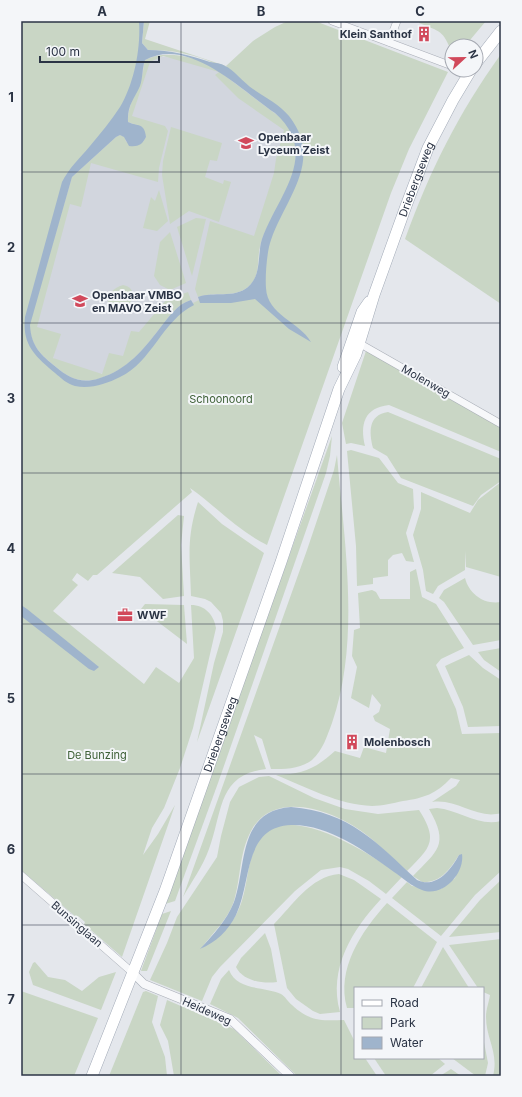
<svg xmlns="http://www.w3.org/2000/svg" width="522" height="1097" font-family="Inter,sans-serif">
<rect width="100%" height="100%" fill="#e4e7ec"/>
<path fill="#d2d6de" d="M 141,53 L 217,65 L 283,114 L 298,141 L 267,242 L 127,368 L 69,381 L 28,321 L 64,184 Z"/>
<g fill="#c9d6c5">
<path d="M 21,21 L 141,21 L 141,53 L 124,112 L 71,172 L 28,321 L 28,339 L 34,349 L 69,381 L 86,384 L 109,379 L 127,368 L 179,310 L 203,298 L 245,295 L 262,285 L 267,242 L 298,171 L 298,141 L 283,114 L 224,71 L 227,68 L 226,66 L 220,72 L 285,121 C 292,132 297,142 296,155 C 296,184 270,215 261,242 C 256,258 262,276 248,287 C 233,299 214,291 198,297 L 195,289 L 210,221 L 254,236 L 274,173 L 276,159 L 284,130 L 238,98 L 215,75 L 219,72 L 163,56 L 150,62 L 132,116 L 165,126 L 168,131 L 159,168 L 158,182 L 91,163 L 81,207 L 70,204 L 37,327 L 61,334 L 53,358 L 102,374 L 109,353 L 123,356 L 131,331 L 139,332 L 166,300 L 188,292 L 191,300 C 177,304 169,317 160,328 C 144,349 127,370 101,378 C 82,384 70,379 56,367 C 41,355 31,346 29,325 L 72,177 L 116,137 L 120,135 L 125,137 L 126,142 L 143,142 L 146,137 L 142,127 L 128,122 C 127,104 138,93 142,76 C 144,71 143,65 145,60 C 167,48 195,59 218,65 C 195,54 173,50 148,50 L 142,43 L 144,21 L 150,21 L 145,39 L 226,66 L 253,41 L 275,27 L 288,21 L 315,21 L 448,72 L 409,149 L 391,193 L 267,545 C 237,530 217,507 190,488 L 192,492 L 97,575 L 93,575 L 88,581 L 77,573 L 72,580 L 78,585 L 53,611 L 144,684 L 156,667 L 179,683 L 194,658 L 191,605 C 205,605 214,615 216,628 L 193,728 L 180,768 L 164,808 L 152,828 L 143,855 L 158,834 L 175,805 L 122,957 L 84,924 L 85,922 L 78,916 L 76,917 L 21,870 Z"/>
<path d="M 420,21 L 486,21 L 465,46 L 452,46 L 452,53 C 443,30 441,32 419,23 Z"/>
<path d="M 501,54 L 501,304 L 405,239 C 430,170 458,114 501,54 Z"/>
<path d="M 171,127 L 222,143 L 217,161 L 210,160 L 205,177 L 223,184 L 224,180 L 231,182 L 219,222 L 189,211 L 170,224 L 162,175 L 163,161 Z"/>
<path d="M 159,190 L 168,221 L 157,231 L 143,228 L 151,197 L 155,201 Z"/>
<path d="M 196,218 L 206,219 L 192,276 L 177,227 Z"/>
<path d="M 170,232 L 186,283 L 170,290 L 160,285 L 154,276 L 160,242 Z"/>
<path d="M 123,285 C 138,288 133,302 125,309 L 114,311 L 108,306 C 106,295 113,288 123,285 Z"/>
<path d="M 366,351 L 501,425 L 501,452 L 389,405 C 364,408 360,424 365,446 L 351,443 L 346,444 L 342,423 Z"/>
<path d="M 388,412 L 501,459 L 501,481 L 481,495 L 473,506 L 401,478 L 387,456 L 373,448 C 369,432 368,415 388,412 Z"/>
<path d="M 332,436 L 330,456 L 326,473 L 218,783 L 175,901 L 165,904 Z"/>
<path d="M 351,450 L 379,458 L 398,483 L 413,489 L 414,508 L 406,533 L 414,562 L 406,561 L 402,553 L 393,555 L 388,560 L 388,576 L 373,578 L 373,584 L 357,586 L 356,546 L 347,451 Z"/>
<path d="M 337,455 C 344,542 361,639 332,723 C 327,736 323,750 312,760 C 300,769 286,769 271,769 L 262,739 L 254,735 L 266,769 C 217,775 223,812 209,849 C 203,866 192,881 183,897 L 307,550 L 334,470 Z"/>
<path d="M 501,482 L 501,577 L 466,567 L 465,551 L 465,570 L 438,586 L 433,594 L 426,591 L 423,570 L 413,535 L 421,509 L 421,492 L 470,513 L 478,500 Z"/>
<path d="M 198,502 L 222,524 L 264,553 L 197,742 L 214,663 L 223,632 L 223,621 L 221,613 L 211,602 L 205,599 L 191,596 C 190,558 186,539 198,502 Z"/>
<path d="M 178,515 L 184,516 L 181,545 L 184,596 L 163,599 L 140,577 L 112,573 Z"/>
<path d="M 416,569 L 422,597 L 436,604 L 464,648 L 441,659 L 436,665 L 456,709 L 462,734 L 501,733 L 501,813 C 477,820 457,798 432,802 L 456,786 L 460,780 L 451,778 C 436,794 424,798 403,801 C 393,803 382,806 372,806 C 339,805 306,787 276,775 C 303,774 315,769 335,751 L 360,758 L 364,747 L 386,753 L 390,729 L 375,721 L 373,716 L 379,712 L 381,705 L 372,694 L 369,708 L 351,698 L 357,667 L 352,656 L 354,630 L 360,628 L 358,593 L 372,590 L 376,592 L 380,599 L 410,599 L 410,572 Z"/>
<path d="M 465,578 C 469,594 484,605 501,602 L 501,640 L 473,645 L 444,602 L 439,598 L 444,590 Z"/>
<path d="M 145,604 L 184,605 L 187,644 L 141,609 Z"/>
<path d="M 501,648 L 501,672 L 484,660 L 478,652 Z"/>
<path d="M 469,655 L 483,668 L 501,680 L 501,726 L 468,727 L 463,707 L 445,666 Z"/>
<path d="M 269,776 L 314,798 L 345,809 L 378,814 L 419,810 C 439,841 430,848 407,871 C 393,859 380,845 364,833 C 335,811 274,788 251,831 C 239,853 241,878 234,901 C 228,920 212,933 201,949 C 211,940 230,926 236,915 C 249,892 245,862 259,840 C 285,797 376,857 402,877 L 386,894 L 369,881 L 348,869 L 340,867 L 321,870 L 295,891 L 220,967 L 212,977 L 202,1001 L 150,980 L 167,943 L 177,917 L 217,857 L 221,836 L 230,802 L 239,787 L 259,777 Z"/>
<path d="M 437,808 C 459,810 479,827 501,821 L 501,871 L 475,895 L 441,936 L 392,898 L 407,882 L 412,886 L 441,889 L 455,878 L 462,858 L 459,855 C 450,869 441,883 422,882 L 413,876 C 437,851 450,845 429,809 Z"/>
<path d="M 339,874 L 354,880 L 381,899 C 352,930 328,969 340,1012 L 320,1014 L 313,1011 L 296,999 L 287,988 L 274,924 C 292,906 311,876 339,874 Z"/>
<path d="M 501,880 L 501,932 L 449,937 L 480,900 Z"/>
<path d="M 387,903 L 437,942 L 413,988 L 355,988 L 355,1008 L 347,1008 C 336,969 361,932 387,903 Z"/>
<path d="M 171,911 L 147,971 L 141,971 L 162,914 Z"/>
<path d="M 265,933 L 271,949 L 277,982 C 263,984 243,981 236,967 L 241,958 Z"/>
<path d="M 501,939 L 501,1076 L 493,1076 C 499,1052 486,1039 486,1017 C 486,1009 489,1002 490,995 L 483,992 L 483,988 L 478,988 L 449,945 Z"/>
<path d="M 443,947 L 469,988 L 421,988 Z"/>
<path d="M 35,962 L 48,977 L 65,980 L 82,991 L 99,977 L 116,972 L 101,1010 L 33,985 L 29,972 L 33,963 Z"/>
<path d="M 229,970 C 237,991 264,986 281,994 C 285,996 288,1002 292,1005 C 309,1021 321,1021 344,1020 L 355,1042 L 355,1058 L 365,1058 L 377,1076 L 297,1076 L 238,1018 L 210,1004 L 221,979 Z"/>
<path d="M 21,991 L 98,1018 L 74,1076 L 21,1076 Z"/>
<path d="M 146,991 L 158,996 L 152,1022 L 165,1057 L 167,1076 L 109,1076 L 143,992 Z"/>
<path d="M 167,1000 L 234,1029 L 282,1076 L 174,1076 L 168,1041 L 160,1025 Z"/>
<path d="M 483,1037 L 488,1063 L 485,1076 L 476,1076 L 452,1058 L 483,1058 Z"/>
<path d="M 374,1058 L 438,1058 L 445,1064 L 430,1076 L 386,1076 Z"/>
<path d="M 451,1069 L 461,1076 L 440,1076 Z"/>
</g>
<g fill="#9fb4cc">
<path d="M 139,21 L 144,21 L 142,43 L 148,50 C 171,50 189,55 210,62 C 215,63 221,63 225,66 C 233,69 244,83 253,89 C 265,97 280,105 289,116 C 324,161 286,197 271,240 C 267,250 265,276 266,288 C 267,315 300,322 311,342 L 289,329 L 255,299 L 231,303 L 200,303 L 198,297 C 214,291 233,299 248,287 C 262,275 257,255 262,239 C 278,195 321,154 275,113 C 241,90 189,36 145,60 C 142,68 143,77 140,86 C 134,100 127,105 128,122 C 138,127 144,122 146,137 C 142,145 138,147 129,146 L 124,137 L 120,135 L 116,137 L 72,177 L 30,325 C 31,346 41,355 56,367 C 70,379 82,384 100,378 C 127,370 144,349 160,328 C 169,317 177,304 191,300 L 194,305 C 162,321 152,362 120,377 C 106,384 91,389 75,386 C 67,384 61,378 55,373 C 35,356 22,345 25,317 L 62,182 C 69,168 80,158 90,146 C 100,134 111,121 120,107 C 134,84 141,48 139,21 Z"/>
<path d="M 21,605 L 27,609 L 99,667 L 94,671 L 89,669 L 21,616 Z"/>
<path d="M 291,807 C 350,812 376,842 417,880 C 436,889 451,870 459,855 L 462,854 C 465,874 442,898 422,890 C 411,886 403,878 394,872 C 365,851 328,824 291,825 C 243,827 252,882 236,915 C 228,931 216,942 200,949 C 213,935 227,920 234,902 C 247,866 237,811 291,807 Z"/>
</g>
<g fill="none" stroke-linecap="round" stroke-linejoin="round">
<g stroke="#a9aeb7" stroke-width="8">
<g id="minor">
<path d="M 332,21 L 452,66"/>
<path d="M 389,42 L 397,21"/>
<path d="M 459,70 L 468,75"/>
<path d="M 357,342 L 501,424"/>
<path d="M 21,875 L 133,973"/>
</g>
</g>
<g stroke="#a9aeb7" stroke-width="9">
<path id="tertiary" d="M 133,973 L 144,984 L 230,1019 L 290,1076"/>
</g>
<g stroke="#a3abb8" stroke-width="12">
<g id="primary">
<path d="M 476,63 L 501,31"/>
<path d="M 343,367 L 362,312 L 369,302"/>
<path id="s1" d="M 92,1076 L 165,891 L 281,562 L 339,389 L 356,354 L 374,295 L 406,206 L 428,148 L 453,100 L 471,70"/>
</g>
</g>
<use href="#minor" stroke="#f7f8fa" stroke-width="7"/>
<use href="#tertiary" stroke="#f7f8fa" stroke-width="8"/>
<use href="#primary" stroke="#fff" stroke-width="11"/>
</g>
<path fill="none" stroke="#2b3445" stroke-width="1" stroke-opacity="0.55" d="M 181,21 L 181,1076M 341,21 L 341,1076M 21,172 L 501,172M 21,323 L 501,323M 21,473 L 501,473M 21,624 L 501,624M 21,774 L 501,774M 21,925 L 501,925"/>
<defs>
<g id="building-bare" transform="scale(1.2)"><path d="M-4-6H4V6H1V3H-1V6H-4ZM-2.5-4.3h1.7v1.8h-1.7ZM.8-4.3h1.7v1.8H.8ZM-2.5-1h1.7V.8h-1.7ZM.8-1h1.7V.8H.8Z" fill="#d1495b" stroke="#f4f6f9" stroke-width="2.5" paint-order="stroke"/></g>
<g id="school-bare" transform="scale(1.2)"><path d="M0-5L7-2L0 1L-7-2ZM-4 1L0 2.5L4 1V4Q0 6-4 4Z" fill="#d1495b" stroke="#f4f6f9" stroke-width="2.5" paint-order="stroke"/></g>
<g id="office-bare" transform="scale(1.2)"><path d="M-6-3h4V-5.5h4V-3h4V5H-6ZM-1-4.5V-3h2v-1.5ZM-6 0V1H6V0Z" fill="#d1495b" stroke="#f4f6f9" stroke-width="2.5" paint-order="stroke"/></g>
</defs>
<g fill-rule="evenodd">
<use href="#building-bare" x="424" y="34"/>
<use href="#school-bare" x="246" y="143"/>
<use href="#school-bare" x="80" y="301"/>
<use href="#office-bare" x="125" y="615"/>
<use href="#building-bare" x="352" y="742"/>
</g>
<g text-anchor="middle" stroke-width="4" stroke-linejoin="round" paint-order="stroke">
<g font-size="11" font-weight="bold" fill="#2b3445" stroke="#f4f6f9" text-anchor="start">
<text x="412" y="38" text-anchor="end">Klein Santhof</text>
<text x="258" y="141">Openbaar<tspan x="258" dy="13">Lyceum Zeist</tspan></text>
<text x="92" y="299">Openbaar VMBO<tspan x="92" dy="13">en MAVO Zeist</tspan></text>
<text x="137" y="619">WWF</text>
<text x="364" y="746">Molenbosch</text>
</g>
<g font-size="11" fill="#2b3445" stroke="#f4f6f9">
<text dy="4" stroke="none"><textPath href="#s1" startOffset="954">Driebergseweg</textPath></text>
<text transform="translate(426 381) rotate(30)" y="4">Molenweg</text>
<text dy="4" stroke="none"><textPath href="#s1" startOffset="365">Driebergseweg</textPath></text>
<text transform="translate(77 924) rotate(41)" y="4">Bunsinglaan</text>
<text transform="translate(207 1011) rotate(24)" y="4">Heideweg</text>
</g>
<g font-size="11" fill="#3f6138" stroke="#f4f6f9">
<text x="221" y="403">Schoonoord</text>
<text x="97" y="759">De Bunzing</text>
</g>
</g>
<rect width="522" height="1097" fill="none" stroke="#f4f6f9" stroke-width="44"/>
<rect x="354" y="987" width="130" height="72" fill="#f4f6f9" stroke="#a4a8b1"/>
<rect x="362" y="1000" width="20" height="6" fill="#ffffff" stroke="#a4a8b1"/>
<text x="390" y="1007" font-size="12" fill="#2b3445">Road</text>
<rect x="362" y="1017" width="20" height="12" fill="#c9d6c5" stroke="#a4a8b1"/>
<text x="390" y="1027" font-size="12" fill="#2b3445">Park</text>
<rect x="362" y="1037" width="20" height="12" fill="#9fb4cc" stroke="#a4a8b1"/>
<text x="390" y="1047" font-size="12" fill="#2b3445">Water</text>
<g transform="translate(464 58) rotate(68)"><circle r="19" fill="#f4f6f9" stroke="#a4a8b1"/>
<path d="M0-3L7 15L0 10L-7 15Z" fill="#d1495b"/>
<text y="-6" font-size="11" font-weight="bold" text-anchor="middle" fill="#2b3445">N</text>
</g>
<path d="M40 56v6h119v-6" fill="none" stroke="#2b3445" stroke-width="2"/>
<text x="46" y="56" font-size="12" fill="#2b3445" stroke="#f4f6f9" stroke-width="3" paint-order="stroke">100 m</text>
<rect x="22" y="22" width="478" height="1053" fill="none" stroke="#2b3445" stroke-width="1.5"/>
<g font-size="13" text-anchor="middle" font-weight="bold" fill="#2b3445">
<text x="102" y="16">A</text>
<text x="261" y="16">B</text>
<text x="420" y="16">C</text>
<text x="11" y="102">1</text>
<text x="11" y="252">2</text>
<text x="11" y="403">3</text>
<text x="11" y="553">4</text>
<text x="11" y="703">5</text>
<text x="11" y="854">6</text>
<text x="11" y="1004">7</text>
</g>
</svg>
